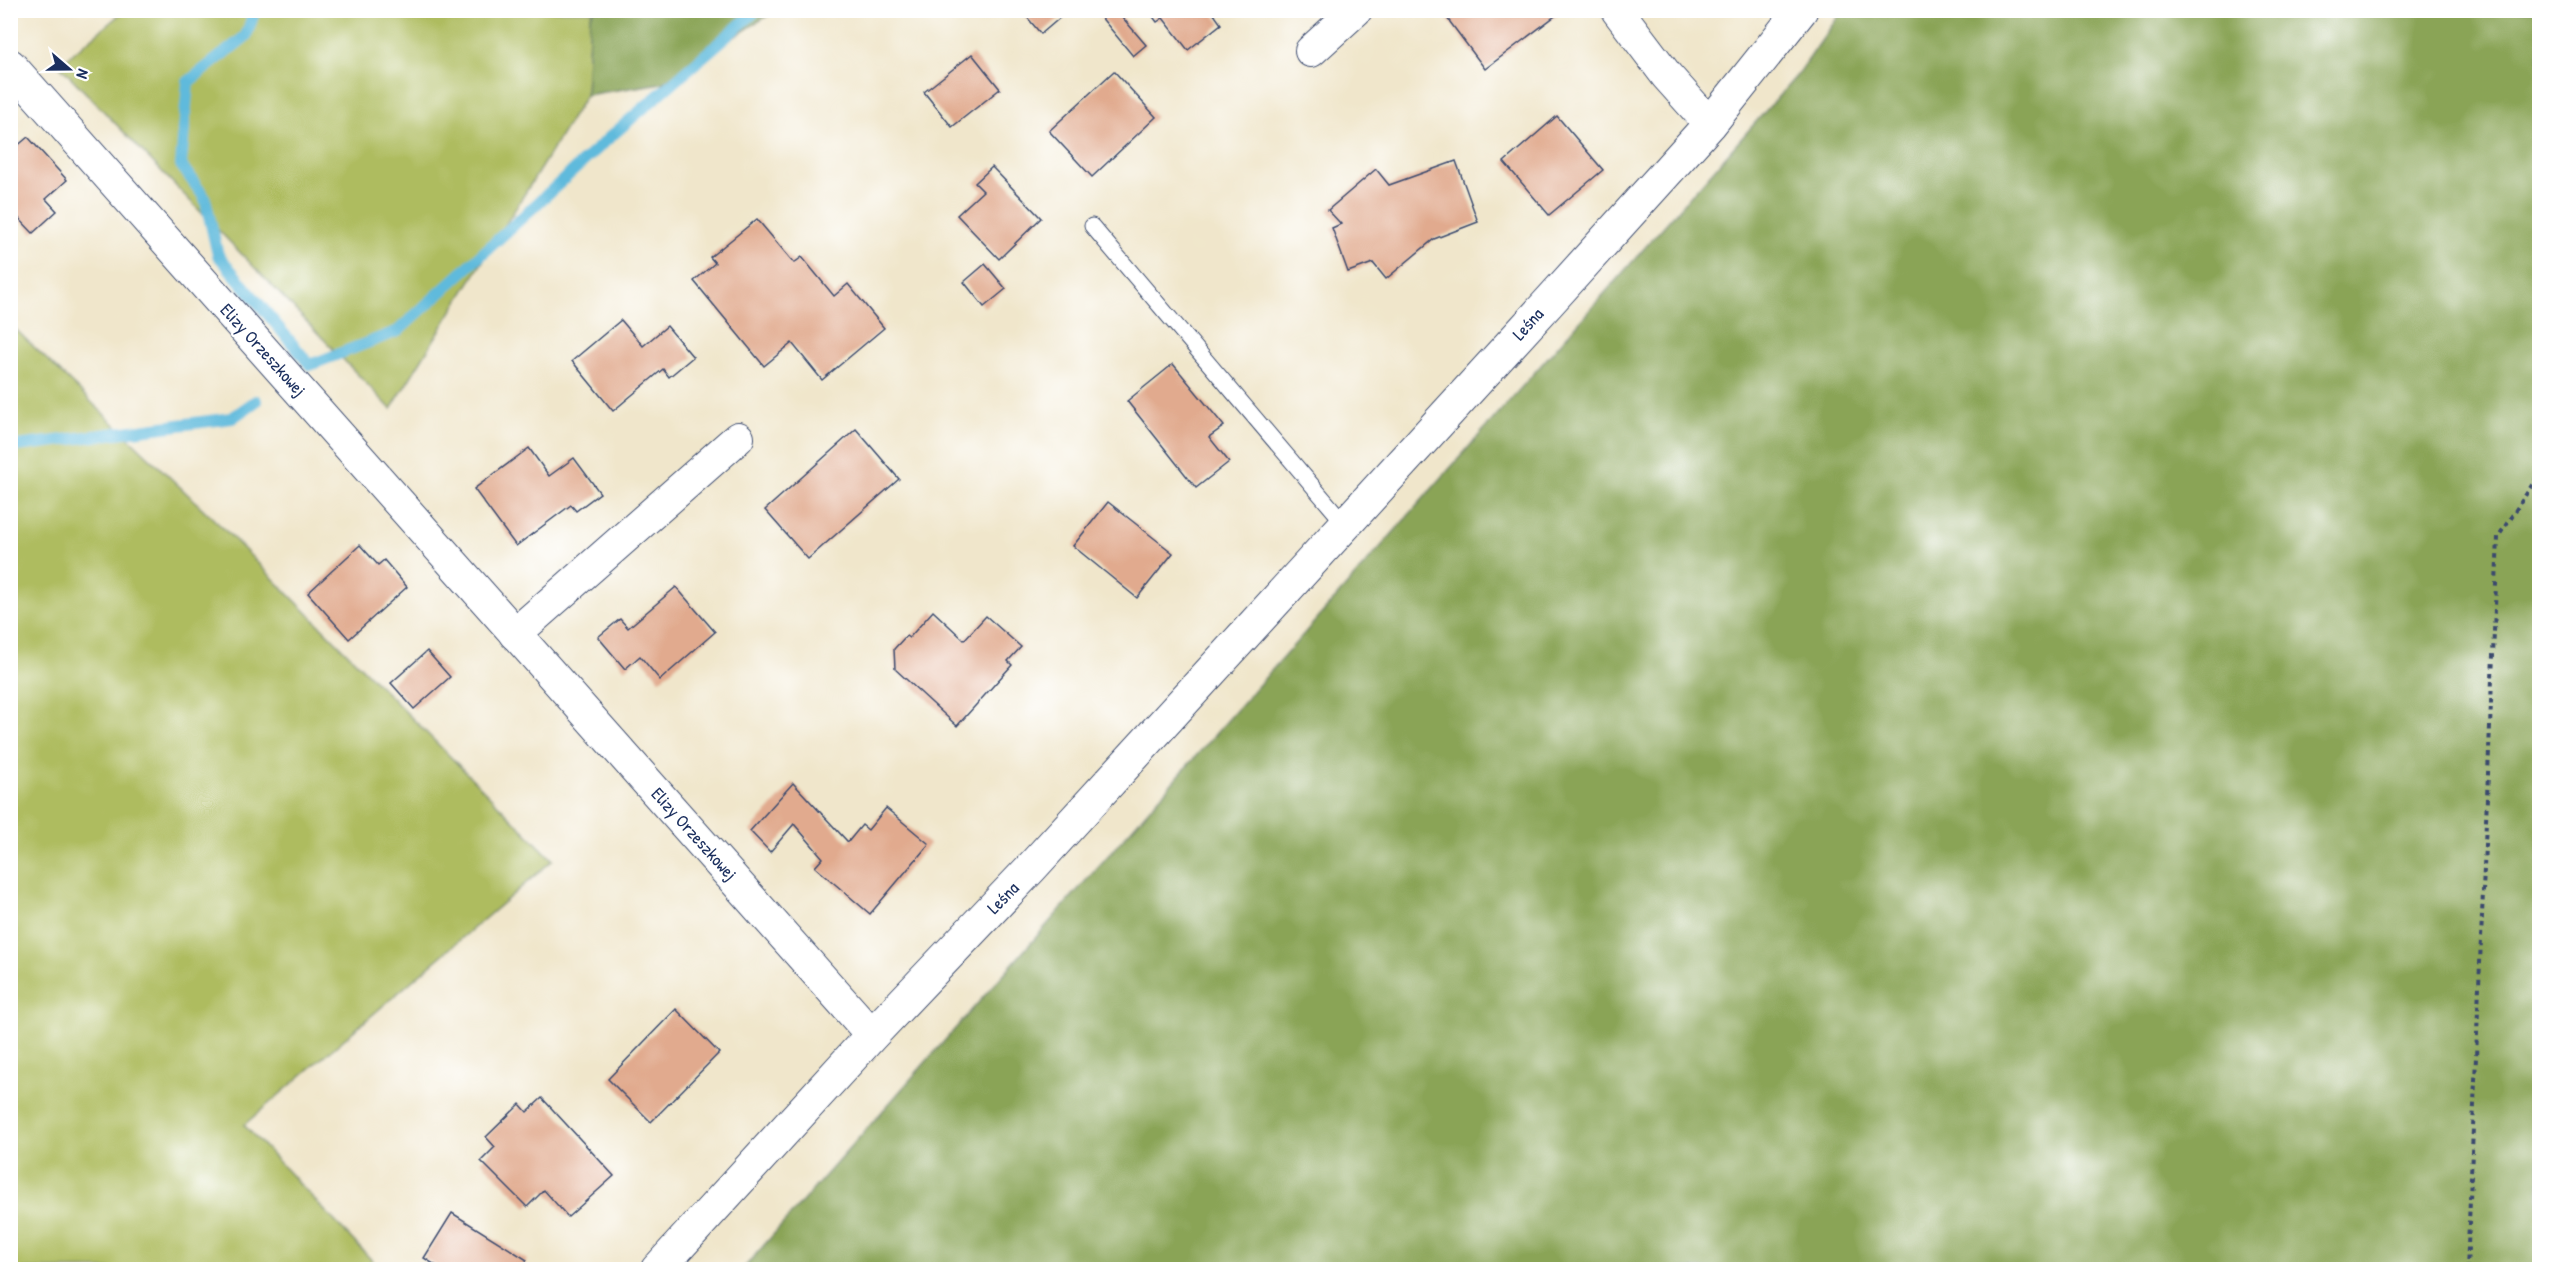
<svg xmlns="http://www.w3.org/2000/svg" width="2550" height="1280" font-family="'Patrick Hand',sans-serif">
<rect width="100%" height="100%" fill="#fff"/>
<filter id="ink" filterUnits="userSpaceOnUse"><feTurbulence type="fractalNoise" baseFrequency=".0167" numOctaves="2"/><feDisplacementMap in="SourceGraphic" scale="12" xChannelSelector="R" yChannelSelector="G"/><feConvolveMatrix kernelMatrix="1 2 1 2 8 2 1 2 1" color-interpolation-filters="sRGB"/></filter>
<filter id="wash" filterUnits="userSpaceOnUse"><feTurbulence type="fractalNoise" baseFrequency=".008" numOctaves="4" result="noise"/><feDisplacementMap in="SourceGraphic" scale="24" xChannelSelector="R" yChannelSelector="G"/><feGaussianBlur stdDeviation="1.35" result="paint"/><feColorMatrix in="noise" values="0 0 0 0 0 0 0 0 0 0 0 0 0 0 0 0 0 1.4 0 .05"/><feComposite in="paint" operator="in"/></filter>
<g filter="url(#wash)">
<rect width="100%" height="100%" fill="#f0e6cb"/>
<g fill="#aebc5f" stroke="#64765e" stroke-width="1.5">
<path d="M 124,11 L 594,11 L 590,17 L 586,95 L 391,409 L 59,65 Z"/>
<path d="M 10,324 L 226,531 L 553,860 L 244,1125 L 380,1269 L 11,1269 Z"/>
</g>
<g fill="#8aa456" stroke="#526a5a" stroke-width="1.5">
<path d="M 594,11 L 594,10 L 775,11 L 662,83 L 586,95 L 590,17 Z"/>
<path d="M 1842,11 L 2539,11 L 2539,1269 L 743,1269 L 1799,73 Z"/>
</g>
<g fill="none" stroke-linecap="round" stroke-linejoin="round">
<g stroke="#5fbadc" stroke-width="12">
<path d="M 255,10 L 246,36 L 188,82 L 181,165 L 205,198 L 218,255 L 310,365 L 398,331 L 610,137 L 757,10"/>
<path d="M 10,447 L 232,418 L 256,401"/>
</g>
</g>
<g id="blocks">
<g fill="#e1aa8e">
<path d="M 1021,10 L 1069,10 L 1041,34 Z"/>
<path d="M 1095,10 L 1116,10 L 1146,45 L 1133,56 Z"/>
<path d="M 1148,10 L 1211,10 L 1221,24 L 1188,50 L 1163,18 L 1157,22 Z"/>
<path d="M 1441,10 L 1557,10 L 1559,13 L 1485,69 Z"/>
<path d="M 972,54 L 1000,89 L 952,127 L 924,92 Z"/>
<path d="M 1114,71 L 1156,117 L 1092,177 L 1049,131 Z"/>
<path d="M 1557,116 L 1603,170 L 1549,215 L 1504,162 Z"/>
<path d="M 28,137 L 67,180 L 46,199 L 57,211 L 33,233 L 10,209 L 10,152 Z"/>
<path d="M 1456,161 L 1478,222 L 1434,239 L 1386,279 L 1373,263 L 1348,272 L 1332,228 L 1341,224 L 1328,210 L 1376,169 L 1389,185 Z"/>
<path d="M 992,167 L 1041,218 L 999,259 L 957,215 L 983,191 L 975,183 Z"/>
<path d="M 757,219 L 794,263 L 802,257 L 834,296 L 848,284 L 884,328 L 822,380 L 792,343 L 764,366 L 694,281 L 715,263 L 710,257 Z"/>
<path d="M 985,264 L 1006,289 L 984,307 L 964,282 Z"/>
<path d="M 621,320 L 643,346 L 667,326 L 693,357 L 669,377 L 663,369 L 613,411 L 572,361 Z"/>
<path d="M 1173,364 L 1224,426 L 1209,437 L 1229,462 L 1196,488 L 1127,401 Z"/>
<path d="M 856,429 L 899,479 L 808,559 L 765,510 Z"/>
<path d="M 529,448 L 549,476 L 574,458 L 600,493 L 576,511 L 571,505 L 516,546 L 474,489 Z"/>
<path d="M 1108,502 L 1173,553 L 1137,598 L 1073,546 Z"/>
<path d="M 360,545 L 378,565 L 384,560 L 407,587 L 349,639 L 308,593 Z"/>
<path d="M 676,587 L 715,632 L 660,680 L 640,656 L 625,669 L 598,637 L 620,619 L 628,628 Z"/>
<path d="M 933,611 L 964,640 L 986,616 L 1021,647 L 1008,661 L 1012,665 L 957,726 L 895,669 L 894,649 L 906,636 L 909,638 Z"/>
<path d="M 427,651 L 450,677 L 414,709 L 391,683 Z"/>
<path d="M 793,783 L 848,842 L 862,825 L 868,830 L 886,808 L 929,844 L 870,914 L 815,867 L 823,858 L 794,824 L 770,852 L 750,831 Z"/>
<path d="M 676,1009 L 719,1053 L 651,1122 L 608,1079 Z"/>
<path d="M 542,1098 L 614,1176 L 568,1217 L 544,1190 L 527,1207 L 481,1161 L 495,1147 L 486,1137 L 520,1104 L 527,1112 Z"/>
<path d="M 452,1213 L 527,1260 L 521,1270 L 443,1270 L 424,1258 Z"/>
</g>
</g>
</g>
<g filter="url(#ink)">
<use href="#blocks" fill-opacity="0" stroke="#3b4a6e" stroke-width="1.5"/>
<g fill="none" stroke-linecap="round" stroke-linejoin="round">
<g stroke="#3b4a6e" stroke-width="17">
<path id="service" d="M 1092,226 L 1345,524"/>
</g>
<g stroke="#3b4a6e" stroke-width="34">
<g id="minor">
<path d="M 1617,10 L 1667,76 L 1710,124"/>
<path d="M 1311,51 L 1356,10"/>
<path d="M 10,65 L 872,1035"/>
<path d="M 515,634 L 738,438"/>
</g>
</g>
<g stroke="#3b4a6e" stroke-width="35">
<path id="tertiary" d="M 657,1270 L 872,1035 L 1031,868 L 1550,301 L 1710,124 L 1801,10"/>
</g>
<path stroke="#3b4a6e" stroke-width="4" stroke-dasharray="4.5 4.5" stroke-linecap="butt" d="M 2467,1270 L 2498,537 L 2540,473"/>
<use href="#service" stroke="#fff" stroke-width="15"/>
<use href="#minor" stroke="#fff" stroke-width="32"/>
<use href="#tertiary" stroke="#fff" stroke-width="33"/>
</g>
</g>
<g text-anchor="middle" stroke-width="4.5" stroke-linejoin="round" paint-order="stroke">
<g font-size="18" fill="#1b2f5e" stroke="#fff">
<text transform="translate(1528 324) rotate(-48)" y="6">Leśna</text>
<text transform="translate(263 350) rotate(48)" y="6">Elizy Orzeszkowej</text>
<text transform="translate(694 834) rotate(48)" y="6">Elizy Orzeszkowej</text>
<text transform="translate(1003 898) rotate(-46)" y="6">Leśna</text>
</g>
</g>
<rect width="2550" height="1280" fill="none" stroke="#fff" stroke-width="36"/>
<g transform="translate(69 69) rotate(110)" stroke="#ffffff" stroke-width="4.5" paint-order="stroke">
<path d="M0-4.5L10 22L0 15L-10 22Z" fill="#1b2f5e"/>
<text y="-9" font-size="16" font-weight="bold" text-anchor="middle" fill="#1b2f5e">N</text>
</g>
</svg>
